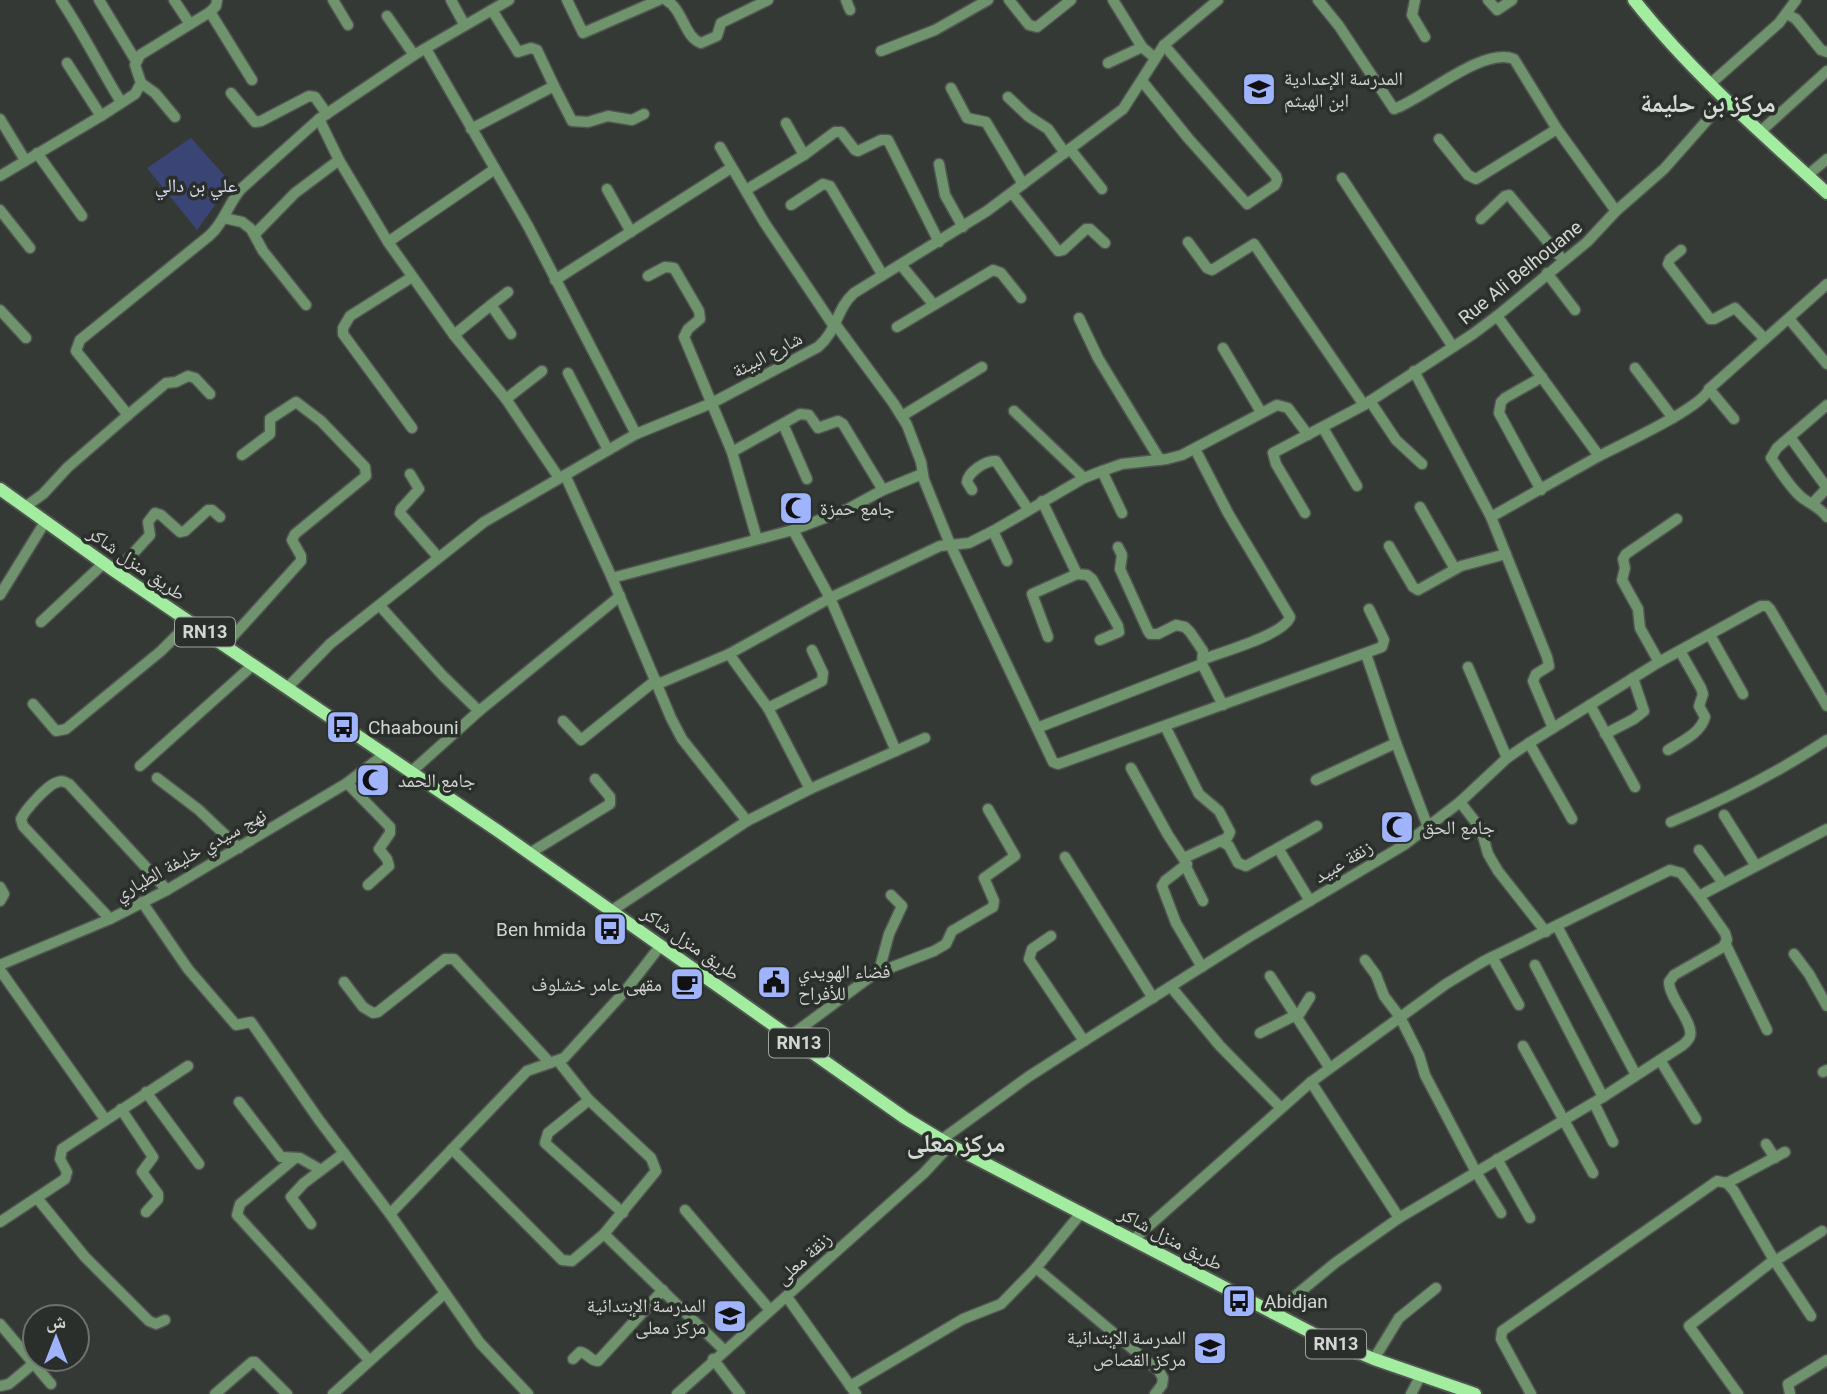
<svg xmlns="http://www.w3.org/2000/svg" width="1827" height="1394" font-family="Roboto,'Noto Naskh Arabic',sans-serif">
<rect width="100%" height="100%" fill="#353935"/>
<path fill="#3a4575" d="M 191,138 L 231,183 L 197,230 L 147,168 Z"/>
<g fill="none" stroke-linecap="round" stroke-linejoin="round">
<g stroke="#515551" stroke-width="13">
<g id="minor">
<path d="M 61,0 C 83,33 100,68 121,102"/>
<path d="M 99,0 L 136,61"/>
<path d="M 174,0 L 190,24"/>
<path d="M 333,0 L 348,25"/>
<path d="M 451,0 L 464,24"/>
<path d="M 567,0 L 583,33 L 659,0"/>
<path d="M 666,0 C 683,9 684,37 701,43 L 717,36 L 721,23 L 725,21 L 768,0"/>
<path d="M 846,0 L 850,10"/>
<path d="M 1009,0 L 1029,25 L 1037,27 L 1071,0"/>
<path d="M 1113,0 L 1142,47 L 1155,58"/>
<path d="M 1318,0 L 1339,26 L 1394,109 C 1422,100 1483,46 1514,59 L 1557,129 L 1616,211"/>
<path d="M 1415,0 L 1412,15 L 1425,37"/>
<path d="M 1488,0 L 1497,10 L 1512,0"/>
<path d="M 492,10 L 518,52 L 531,48 L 537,50 L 554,86"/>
<path d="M 210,12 L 252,80"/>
<path d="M 1787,14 L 1796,19 L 1821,50 L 1827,52"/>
<path d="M 387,16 L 414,55"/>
<path d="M 426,49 L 528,226 L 636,434"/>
<path d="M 881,51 L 935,30 L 988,0"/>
<path d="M 67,63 L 101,116"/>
<path d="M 1108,63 L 1142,47"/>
<path d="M 1142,81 L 1188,138 L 1247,204 L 1275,185 L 1277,180 L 1276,176 L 1164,45"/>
<path d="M 141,83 L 155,93 L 175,117"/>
<path d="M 1709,85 L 1779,23 L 1796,0"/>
<path d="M 951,88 L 967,118 L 986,122 L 1023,184"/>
<path d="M 231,93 L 255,122 L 261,121 L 309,96 L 315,97 L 327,114"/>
<path d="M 1008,97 L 1028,116 L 1048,129 L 1065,153"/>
<path d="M 0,119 L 25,160"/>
<path d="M 319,119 L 339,160 L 388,242 L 454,335 L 506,399 L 559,478"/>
<path d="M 786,123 L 804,155"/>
<path d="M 471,129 L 554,86 L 572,121 L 588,122 L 608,116 L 632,120 L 644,114"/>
<path d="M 1760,132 L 1827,71"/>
<path d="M 1439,139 L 1468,175 L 1476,179 L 1557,129"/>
<path d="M 720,147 L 764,222 L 835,328"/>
<path d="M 1070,149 L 1102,189"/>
<path d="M 37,153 L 82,216"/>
<path d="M 939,164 L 945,195 L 963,227"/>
<path d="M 1808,175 L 1827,159"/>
<path d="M 0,176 L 101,116 L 135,94 L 141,83 L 135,65 L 140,55 L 210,12 L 216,6 L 217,0"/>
<path d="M 1342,178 L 1453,347"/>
<path d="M 607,189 L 631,232"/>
<path d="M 746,190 L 804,155 L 835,132 L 841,132 L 855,150 L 858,151 L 881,140 L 888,140 L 939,242"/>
<path d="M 1012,193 L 1058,251 L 1063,250 L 1086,229 L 1090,229 L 1105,243"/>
<path d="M 791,205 L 823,184 L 830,186 L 882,274"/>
<path d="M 0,210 L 30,248"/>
<path d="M 224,218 L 242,222 L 251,229 L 263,251 L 306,305"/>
<path d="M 1481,219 L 1505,196 L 1509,195 L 1563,260"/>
<path d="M 255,234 L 295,193 L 339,160"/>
<path d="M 388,242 L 495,169"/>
<path d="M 1188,242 L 1207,268 L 1212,270 L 1254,244 L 1364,405"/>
<path d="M 1681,250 L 1670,259 L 1668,264 L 1710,319 L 1714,319 L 1735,308 L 1765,339"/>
<path d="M 901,265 L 934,305"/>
<path d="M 1547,273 L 1575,310"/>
<path d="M 648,276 L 665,267 L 674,268 L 699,311 L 700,319 L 688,329 L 684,337 L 732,452 L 757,539"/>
<path d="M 555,280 L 731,168"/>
<path d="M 491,305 L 508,292"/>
<path d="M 0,310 L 26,338"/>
<path d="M 1079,318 L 1098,358 L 1160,460"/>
<path d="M 1789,319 L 1827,364"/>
<path d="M 836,325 L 894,404 L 907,425 L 921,462 L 924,480 L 950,544 L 1053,762 L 1058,764 L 1064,762 L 1382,647 L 1384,640 L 1369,609"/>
<path d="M 897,327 L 993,270 L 1001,273 L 1021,298"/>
<path d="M 454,335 L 491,305 L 511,334"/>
<path d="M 1223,348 L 1261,412"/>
<path d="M 1635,368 L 1673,418"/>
<path d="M 1414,371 L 1491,517 L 1547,657 L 1549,666 L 1536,674 L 1533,681 L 1553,728"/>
<path d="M 568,373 L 608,450"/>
<path d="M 1709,389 L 1734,419"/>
<path d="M 506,399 L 542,371"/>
<path d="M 1370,401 L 1396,440 L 1422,464"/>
<path d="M 1827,405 L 1777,448 L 1771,458 C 1780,471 1788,485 1800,496 C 1809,504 1819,506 1827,517"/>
<path d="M 1014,411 L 1084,478"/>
<path d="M 128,415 L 166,383 L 176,382 L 188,376 L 195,378 L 210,394"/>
<path d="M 902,416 L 982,367"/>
<path d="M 783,424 L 807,479"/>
<path d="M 412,428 L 343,334 L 343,328 L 350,316 L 412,277"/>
<path d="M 1323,428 L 1357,486"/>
<path d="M 1790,437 L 1827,488"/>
<path d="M 1195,449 L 1228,513 L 1290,617 C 1284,635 1222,652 1204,659"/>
<path d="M 732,452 L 800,414 L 809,415 L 818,428 L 838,421 L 843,424 L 883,490"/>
<path d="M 1599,456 C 1620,445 1702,408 1709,389 L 1827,284"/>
<path d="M 1102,471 L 1122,513"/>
<path d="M 410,474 L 419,489 L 401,509 L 400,513 L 438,557"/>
<path d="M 565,475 L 612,578 L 671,718 L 682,739 L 747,821"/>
<path d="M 972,490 L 967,482 C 968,472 986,460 996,461 L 1028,509"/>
<path d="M 1541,490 L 1499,413 L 1501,402 L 1505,398 L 1542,377"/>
<path d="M 1042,501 L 1077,574 L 1087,575 L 1092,579 L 1118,626 L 1119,632 L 1100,640"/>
<path d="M 1813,503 L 1827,488"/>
<path d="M 25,507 L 43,494 L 68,467 L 128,415 L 76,351 L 80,340 L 209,236 C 224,223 228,204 241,189 L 319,119 L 414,55 L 509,0"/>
<path d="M 1420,507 L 1455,569"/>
<path d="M 1305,513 L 1276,464 L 1273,453 L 1364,405 L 1473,334 L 1497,316 L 1587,242 L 1616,211 L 1664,169 L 1725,100"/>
<path d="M 1491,517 L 1599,456 L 1497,316"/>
<path d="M 993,531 L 1007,561"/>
<path d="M 1389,546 L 1413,587 L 1418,590 L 1461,566 L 1506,554"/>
<path d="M 1118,547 L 1122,555 L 1120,569 L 1148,631 L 1150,634 L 1158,634 L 1176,625 L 1185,627 L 1190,632 L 1203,651 L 1202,664 L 1223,705"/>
<path d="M 116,572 L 150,535 L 148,522 L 155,513 L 161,515 L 180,532 L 185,531 L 208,510 L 212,510 L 220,517"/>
<path d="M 612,578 L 793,530 L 848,509 L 883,490 L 922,474"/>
<path d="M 0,595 L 45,522"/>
<path d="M 380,606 L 443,676 L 479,711"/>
<path d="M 41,622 L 104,563"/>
<path d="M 1710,635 L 1743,694"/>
<path d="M 1048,637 L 1032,594 L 1077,574"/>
<path d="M 225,645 L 301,561 L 301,556 L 292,540 L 295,534 L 366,476 L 365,467 L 321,421 L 296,402 L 270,419 L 270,434 L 242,455"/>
<path d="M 729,654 L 768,708 L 810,789"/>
<path d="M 1366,654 L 1396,743 L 1428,827"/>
<path d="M 1659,662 L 1640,628 L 1638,609 L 1622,580 L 1625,568 L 1623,559 L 1626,554 L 1677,519"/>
<path d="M 1468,667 L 1507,758"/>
<path d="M 658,684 L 729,654 L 830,598 L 793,530"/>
<path d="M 287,688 L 330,644 L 484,522 L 636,434 L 712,403 L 818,347 C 838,330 836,309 854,293 L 987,211 L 1123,109 L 1164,45 L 1218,0"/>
<path d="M 33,704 L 56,731 L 66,729 L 161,651 L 190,622"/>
<path d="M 1590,705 L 1635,787"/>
<path d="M 768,708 L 822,681 L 823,673 L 812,650"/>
<path d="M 563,721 L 581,740 L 656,680"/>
<path d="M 1165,726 L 1199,794 L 1219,811 L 1230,832 L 1227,838 L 1184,858"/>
<path d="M 1037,728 L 1202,664"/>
<path d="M 1605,734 L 1634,719 L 1644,711 L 1633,678"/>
<path d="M 1529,743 L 1572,819"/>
<path d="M 1668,750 C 1681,742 1701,733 1705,717 L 1699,706 L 1703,694 L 1701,688 L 1680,651"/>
<path d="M 896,751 L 830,598 L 940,546 L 969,543 L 993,531 L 1084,478 L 1102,471 L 1122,464 L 1167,459 L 1182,455 L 1277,405 L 1288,408 L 1308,435"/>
<path d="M 140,766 L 253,665"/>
<path d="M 1131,768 L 1168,835 L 1187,864 L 1165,881 L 1162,886 L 1176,923 L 1202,967"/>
<path d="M 411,772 L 479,711 L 620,596"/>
<path d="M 157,778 L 199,810 L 239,848"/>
<path d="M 1316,780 L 1396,743"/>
<path d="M 347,783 L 390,827 L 390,833 L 379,849 L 387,859 L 389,866 L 368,885"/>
<path d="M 1460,802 L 1481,829 L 1488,854 L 1498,871 L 1546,932"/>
<path d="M 1724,815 L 1756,866"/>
<path d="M 1671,822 C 1726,799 1777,773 1827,740"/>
<path d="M 1221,841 L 1229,846 L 1238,863 L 1246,866 L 1317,826"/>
<path d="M 1278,848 L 1310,901"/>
<path d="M 1699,850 L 1723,883"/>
<path d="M 530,853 L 610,804 L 610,797 L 595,779"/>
<path d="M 1065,857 L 1153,998"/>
<path d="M 1186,867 L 1203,901"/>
<path d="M 0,887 L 4,894 L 0,901"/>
<path d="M 142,902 L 188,969 L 236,1025 L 251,1022 L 319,1120 L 390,1214"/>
<path d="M 611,911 L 747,821 L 810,789 L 925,738"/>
<path d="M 110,919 L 23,826 L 21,819 C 25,810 48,784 58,782 C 62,780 65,782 69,784 L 167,890"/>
<path d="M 1557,926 L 1636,1075"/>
<path d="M 1051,936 L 1032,949 L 1029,959 L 1084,1041"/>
<path d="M 1726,945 L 1767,1030"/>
<path d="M 1794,954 L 1809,974 L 1827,1006"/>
<path d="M 1492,957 L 1519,1005"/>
<path d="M 1365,960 L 1376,975 L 1384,996 L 1400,1017 L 1419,1055 L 1425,1075 L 1476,1172 L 1501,1213"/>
<path d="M 0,965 L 110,919 L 167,890 L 347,783 L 386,753"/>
<path d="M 1535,965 L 1603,1097"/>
<path d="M 0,970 L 105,1119"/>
<path d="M 879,971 L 889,934 L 902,906 L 891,895"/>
<path d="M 1270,976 L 1329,1067"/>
<path d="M 344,982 L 363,1007 L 373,1013 L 378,1012 L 445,959 L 454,959 L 550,1063"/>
<path d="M 1171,987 L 1220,1046 L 1281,1108"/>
<path d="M 1260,1033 L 1300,1013 L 1310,997"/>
<path d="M 789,1037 L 874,974 L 934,951 L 946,944 L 952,931 L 993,907 L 994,901 L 984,878 L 1015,856 L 988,809"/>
<path d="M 1523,1046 L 1593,1173"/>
<path d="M 1660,1060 L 1696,1119"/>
<path d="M 1823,1072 L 1827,1070"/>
<path d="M 1311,1082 L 1399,1218"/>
<path d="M 146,1092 L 199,1164"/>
<path d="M 589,1100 L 548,1133 L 545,1143 L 623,1213"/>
<path d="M 239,1102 L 281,1157 L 300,1158 L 321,1170"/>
<path d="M 1594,1103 L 1613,1142"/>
<path d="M 121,1109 L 153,1157 L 142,1172 L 158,1194 L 158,1199 L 146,1212"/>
<path d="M 941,1140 L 1028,1077 L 1084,1041 L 1249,937 L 1404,845 L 1460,802 L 1507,758 L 1529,743 L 1659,662 L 1761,606 L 1767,606 L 1770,609 L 1827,706"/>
<path d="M 1766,1144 L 1775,1158"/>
<path d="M 452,1149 L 562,1260 L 572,1261 L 604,1234 L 656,1171 L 651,1158 L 589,1100 L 558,1061"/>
<path d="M 294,1159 L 240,1204 L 237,1215 L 369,1360"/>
<path d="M 1497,1159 L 1530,1218"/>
<path d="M 1727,1183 L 1785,1152"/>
<path d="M 37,1198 L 85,1257 L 149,1321 L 156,1324 L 165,1320"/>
<path d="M 685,1210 L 770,1310"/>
<path d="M 0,1222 L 65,1179 L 67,1172 L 60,1159 L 62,1149 L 188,1066"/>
<path d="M 311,1224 L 291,1197 L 304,1183 L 344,1153"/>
<path d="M 604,1234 L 724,1350"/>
<path d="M 1133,1240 L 1311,1082 L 1446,984 L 1484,961 L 1670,870 L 1681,873 L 1699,896"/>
<path d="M 1775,1261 L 1822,1231"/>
<path d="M 1036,1268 L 1159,1371 L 1163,1378 L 1162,1385 L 1155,1394"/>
<path d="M 787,1297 L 856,1394"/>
<path d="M 1273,1314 L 1335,1263 L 1399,1218 L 1603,1097 L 1683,1045 C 1685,1043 1689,1040 1690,1036 C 1694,1023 1669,998 1669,982 L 1674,975 L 1723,947 L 1727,940 L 1725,933 L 1699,896 L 1827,829"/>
<path d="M 0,1324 L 51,1384"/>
<path d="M 573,1359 L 580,1352 C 588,1353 590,1361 598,1361 L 663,1290"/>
<path d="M 713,1359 L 740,1394"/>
<path d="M 1374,1359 L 1399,1318 L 1436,1288"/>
<path d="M 0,1386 L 9,1384 L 33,1364"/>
<path d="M 850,1386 L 963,1319 L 1001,1304 L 1036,1268 L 1082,1212"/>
<path d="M 215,1394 L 252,1362 L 255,1362 L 287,1394"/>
<path d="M 333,1394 L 444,1294"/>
<path d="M 528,1394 L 480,1343 L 390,1214 L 527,1071 L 564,1058 L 626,990 L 661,945"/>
<path d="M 677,1394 L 924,1173 L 950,1145"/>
<path d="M 1411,1394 L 1421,1375"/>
<path d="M 1531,1394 L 1501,1339 L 1502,1331 L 1717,1181 L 1727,1183 L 1734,1191 L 1774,1260 L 1811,1316"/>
<path d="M 1738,1394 L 1689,1326 L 1774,1260"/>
<path d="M 1790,1394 L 1788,1384 L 1827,1360"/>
</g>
</g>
<g stroke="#515551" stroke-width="16">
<g id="major">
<path d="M 1634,0 C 1691,72 1759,131 1827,193"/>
<path d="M 0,489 L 116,572 L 498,831 L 905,1118 L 950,1145 L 1316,1335 L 1374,1359 L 1475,1394"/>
</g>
</g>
<use href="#minor" stroke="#6f936d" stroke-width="10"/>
<use href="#major" stroke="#a2ed9f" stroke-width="12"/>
</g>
<defs>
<g id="school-square" transform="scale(1.75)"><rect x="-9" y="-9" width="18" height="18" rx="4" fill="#a0b3fd" stroke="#2b2f2b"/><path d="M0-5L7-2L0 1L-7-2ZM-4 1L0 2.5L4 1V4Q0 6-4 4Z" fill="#111"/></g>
<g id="mosque-square" transform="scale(1.75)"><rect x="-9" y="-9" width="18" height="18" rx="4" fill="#a0b3fd" stroke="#2b2f2b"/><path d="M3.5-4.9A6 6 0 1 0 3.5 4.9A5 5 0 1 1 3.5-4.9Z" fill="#111"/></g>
<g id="bus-square" transform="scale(1.75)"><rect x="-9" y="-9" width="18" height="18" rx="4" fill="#a0b3fd" stroke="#2b2f2b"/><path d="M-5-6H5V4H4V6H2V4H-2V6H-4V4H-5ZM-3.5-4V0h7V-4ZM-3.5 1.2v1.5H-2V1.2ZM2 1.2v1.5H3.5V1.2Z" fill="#111"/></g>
<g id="civic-square" transform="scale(1.75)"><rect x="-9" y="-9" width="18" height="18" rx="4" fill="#a0b3fd" stroke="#2b2f2b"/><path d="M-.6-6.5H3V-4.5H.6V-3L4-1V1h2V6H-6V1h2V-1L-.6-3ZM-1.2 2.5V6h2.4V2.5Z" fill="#111"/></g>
<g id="cafe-square" transform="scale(1.75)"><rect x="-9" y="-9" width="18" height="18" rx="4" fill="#a0b3fd" stroke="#2b2f2b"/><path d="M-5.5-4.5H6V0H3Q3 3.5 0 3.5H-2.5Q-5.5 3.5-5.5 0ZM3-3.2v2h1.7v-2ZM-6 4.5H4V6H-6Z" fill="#111"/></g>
</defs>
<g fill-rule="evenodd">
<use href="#school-square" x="1259" y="89"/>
<use href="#mosque-square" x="796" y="508"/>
<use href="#bus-square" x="343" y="727"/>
<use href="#mosque-square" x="373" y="780"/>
<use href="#mosque-square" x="1397" y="827"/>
<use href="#bus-square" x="610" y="929"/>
<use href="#civic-square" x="774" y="982"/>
<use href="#cafe-square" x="687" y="984"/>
<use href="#bus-square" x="1239" y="1301"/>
<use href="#school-square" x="730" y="1316"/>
<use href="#school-square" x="1210" y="1348"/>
</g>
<g text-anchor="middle" stroke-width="7" stroke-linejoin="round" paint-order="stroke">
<g fill="#2b2f2b" stroke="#a1a3a1" stroke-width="2">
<rect x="175" y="617.5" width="60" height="29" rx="5"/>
<rect x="769" y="1028.5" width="60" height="29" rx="5"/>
<rect x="1306" y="1329.5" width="60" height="29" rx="5"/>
</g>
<g font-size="18" font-weight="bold" fill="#d3d5d3">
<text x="205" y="638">RN13</text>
<text x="799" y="1049">RN13</text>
<text x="1336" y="1350">RN13</text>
</g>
<g font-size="19" fill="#d3d5d3" stroke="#2b2f2b" text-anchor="start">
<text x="1284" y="85">المدرسة الإعدادية<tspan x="1284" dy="22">ابن الهيثم</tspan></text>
<text x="820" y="515">جامع حمزة</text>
<text x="368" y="734">Chaabouni</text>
<text x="398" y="787">جامع الحمد</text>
<text x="1422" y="834">جامع الحق</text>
<text x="586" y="936" text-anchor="end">Ben hmida</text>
<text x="798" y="978">فضاء الهويدي<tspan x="798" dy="22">للأفراح</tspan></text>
<text x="662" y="991" text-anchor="end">مقهى عامر خشلوف</text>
<text x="1264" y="1308">Abidjan</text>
<text x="706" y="1312" text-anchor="end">المدرسة الإبتدائية<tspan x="706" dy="22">مركز معلى</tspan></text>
<text x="1186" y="1344" text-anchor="end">المدرسة الإبتدائية<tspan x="1186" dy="22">مركز القصاص</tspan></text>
</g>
<g font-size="19" fill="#dadff1" stroke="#2b2f2b">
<text x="196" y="192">علي بن دالي</text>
</g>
<g font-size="19" fill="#d3d5d3" stroke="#2b2f2b">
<text transform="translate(1520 272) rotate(-39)" y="7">Rue Ali Belhouane</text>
<text transform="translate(767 354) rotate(-28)" y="7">شارع البيئة</text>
<text transform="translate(137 563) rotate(35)" y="7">طريق منزل شاكر</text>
<text transform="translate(190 854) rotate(-29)" y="7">نهج سيدي خليفة الطياري</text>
<text transform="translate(1343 861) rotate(-31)" y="7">زنقة عبيد</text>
<text transform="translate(691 943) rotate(35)" y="7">طريق منزل شاكر</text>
<text transform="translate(1171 1238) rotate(28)" y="7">طريق منزل شاكر</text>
<text transform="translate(803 1258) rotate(-42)" y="7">زنقة معلى</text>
</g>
<g font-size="26" font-weight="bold" fill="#d5dad5" stroke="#2b2f2b">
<text x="1708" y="112">مركز بن حليمة</text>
<text x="956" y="1152">مركز معلى</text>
</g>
</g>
<g transform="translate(56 1338)"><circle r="33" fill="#2b2f2b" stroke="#6e716e" stroke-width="2"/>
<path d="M0-5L12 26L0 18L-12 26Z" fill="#a0b3fd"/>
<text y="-10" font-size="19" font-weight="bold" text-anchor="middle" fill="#d3d5d3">ش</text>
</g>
</svg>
